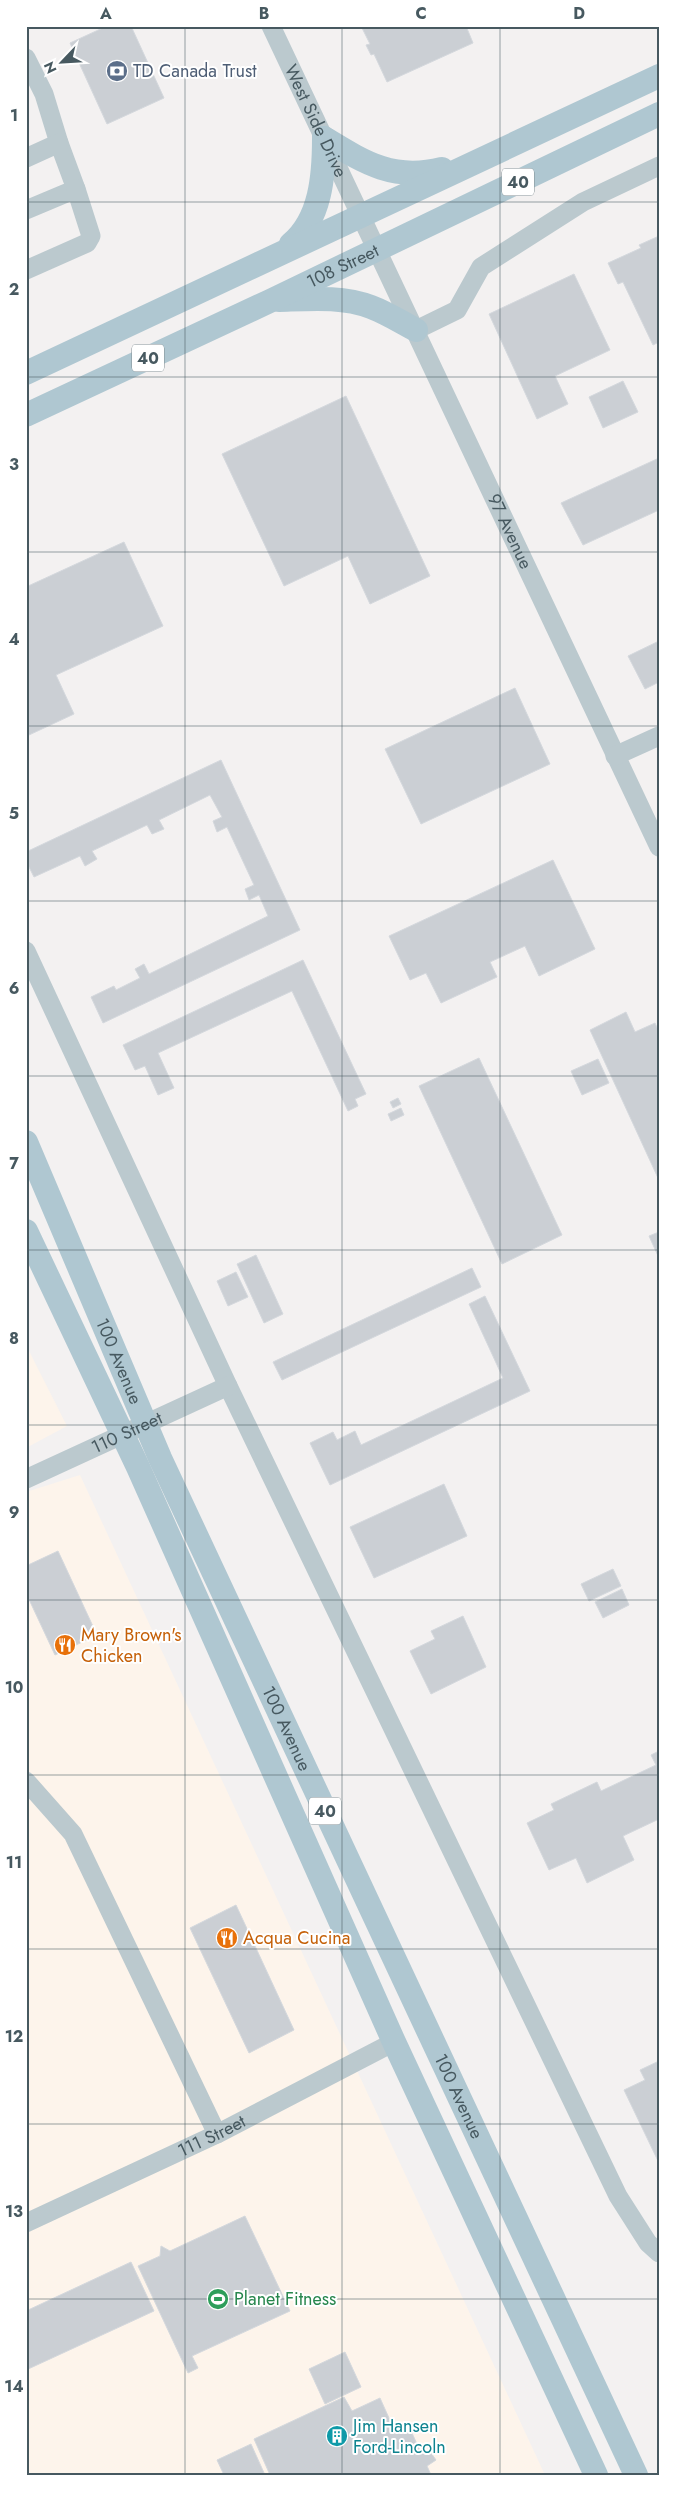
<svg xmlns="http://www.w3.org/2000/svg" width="685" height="2501" font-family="Jost,sans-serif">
<rect width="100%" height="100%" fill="#f3f1f1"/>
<g fill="#fdf4eb">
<path d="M 26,1345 L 67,1426 L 26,1448 Z"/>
<path d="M 80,1475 L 545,2475 L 26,2475 L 26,1492 Z"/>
</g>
<g fill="#cbcfd4" stroke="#d4d8dd">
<path d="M 107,26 L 131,26 L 164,98 L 107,124 L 70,43 Z"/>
<path d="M 361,26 L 466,26 L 473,43 L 387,82 L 374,54 L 371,55 L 366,45 L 370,44 Z"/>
<path d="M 659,236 L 659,342 L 653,345 L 623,282 L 618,284 L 608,263 L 641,248 L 639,245 Z"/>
<path d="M 574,274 L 610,350 L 555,376 L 568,404 L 537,419 L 489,314 Z"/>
<path d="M 623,381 L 638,412 L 603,428 L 589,397 Z"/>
<path d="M 346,396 L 430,576 L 370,604 L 348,556 L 284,586 L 222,454 Z"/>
<path d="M 659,458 L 659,510 L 583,545 L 561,503 Z"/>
<path d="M 124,542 L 163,626 L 56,675 L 74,714 L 29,735 L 26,729 L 26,587 Z"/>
<path d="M 659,641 L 659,682 L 645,689 L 628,656 Z"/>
<path d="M 515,688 L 550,764 L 421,824 L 385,749 Z"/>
<path d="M 221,760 L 300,930 L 103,1023 L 91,997 L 114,986 L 116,990 L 140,978 L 135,969 L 144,964 L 149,974 L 268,916 L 259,895 L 249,900 L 245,889 L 254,885 L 227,827 L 217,832 L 213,821 L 222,817 L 210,795 L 159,820 L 164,829 L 152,834 L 147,825 L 92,851 L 97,859 L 85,866 L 80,856 L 34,877 L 26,861 L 26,852 Z"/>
<path d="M 553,860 L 595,949 L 539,976 L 525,946 L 490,962 L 497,977 L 441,1003 L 426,973 L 410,980 L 389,936 Z"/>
<path d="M 303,960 L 366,1094 L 355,1099 L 358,1106 L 348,1111 L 292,991 L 158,1053 L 174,1088 L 158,1095 L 145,1066 L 135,1070 L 123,1045 Z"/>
<path d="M 626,1012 L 635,1032 L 655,1023 L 659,1032 L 658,1178 L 590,1030 Z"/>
<path d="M 479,1058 L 562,1235 L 502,1264 L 419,1086 Z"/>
<path d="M 598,1059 L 609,1083 L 582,1095 L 571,1071 Z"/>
<path d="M 398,1098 L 401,1104 L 393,1108 L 390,1102 Z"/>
<path d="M 401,1108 L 404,1115 L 391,1121 L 388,1114 Z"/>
<path d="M 659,1232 L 659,1258 L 649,1236 Z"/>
<path d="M 256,1255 L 283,1314 L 264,1323 L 237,1264 Z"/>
<path d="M 472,1268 L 481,1287 L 282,1380 L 273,1362 Z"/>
<path d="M 236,1272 L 248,1297 L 228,1306 L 217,1281 Z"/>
<path d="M 485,1296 L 530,1391 L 330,1485 L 310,1443 L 333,1432 L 337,1440 L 355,1431 L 361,1445 L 503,1378 L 469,1304 Z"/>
<path d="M 444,1484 L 467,1536 L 374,1578 L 350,1527 Z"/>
<path d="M 58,1551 L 97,1635 L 55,1655 L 26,1593 L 26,1566 Z"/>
<path d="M 613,1569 L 621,1586 L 589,1601 L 581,1584 Z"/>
<path d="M 622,1589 L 629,1605 L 603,1618 L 595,1602 Z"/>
<path d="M 463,1616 L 486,1667 L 431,1694 L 410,1651 L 435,1639 L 431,1631 Z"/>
<path d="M 659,1751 L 659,1819 L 623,1836 L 634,1860 L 587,1883 L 576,1858 L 549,1870 L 527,1823 L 554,1810 L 551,1804 L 597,1782 L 601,1791 L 656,1765 L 651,1755 Z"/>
<path d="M 236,1905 L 294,2030 L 249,2053 L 190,1928 Z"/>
<path d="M 659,2061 L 659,2163 L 624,2090 L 645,2080 L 640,2070 Z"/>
<path d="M 245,2216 L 290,2311 L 192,2356 L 198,2368 L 188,2373 L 138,2266 L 160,2256 L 161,2246 L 170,2251 Z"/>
<path d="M 131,2262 L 154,2311 L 26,2370 L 26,2311 Z"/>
<path d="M 345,2352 L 361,2387 L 325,2404 L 309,2369 Z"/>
<path d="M 344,2397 L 352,2411 L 380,2398 L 393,2427 L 412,2433 L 421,2453 L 432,2449 L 431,2453 L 436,2460 L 427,2466 L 431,2475 L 270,2475 L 254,2439 Z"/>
<path d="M 251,2444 L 265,2475 L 224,2475 L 217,2460 Z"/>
</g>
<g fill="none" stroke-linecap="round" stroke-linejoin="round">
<g stroke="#bbc9ce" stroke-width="19">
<path id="s1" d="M 271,26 L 659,847"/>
<path d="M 26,58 L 44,94 L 59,143"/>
<path d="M 26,158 L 59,143 L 76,189 L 26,210"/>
<path d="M 26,270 L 87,243 L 91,236 L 76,189"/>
<path d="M 416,330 L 457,310 L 481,267 L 583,202 L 659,166"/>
<path d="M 615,756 L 659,736"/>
<path d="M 26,951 L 228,1386 L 618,2196 L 648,2243 L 659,2253"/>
<path id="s2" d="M 26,1479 L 228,1386"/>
<path d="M 26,1781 L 73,1834 L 217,2134"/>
<path id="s3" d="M 26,2223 L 217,2134 L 394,2042"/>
</g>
<g stroke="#afc7d1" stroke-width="24">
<path d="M 324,138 C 365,163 393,181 442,169"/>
<path d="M 291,244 C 321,219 324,175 324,138"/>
<path d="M 279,300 C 310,299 342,296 371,307 C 387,313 401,322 416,330"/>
<path d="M 26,373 L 659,76"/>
<path id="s4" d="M 26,415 L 270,301 L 659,114"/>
<path id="s5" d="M 26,1142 L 160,1458 L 636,2475"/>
<path d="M 26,1231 L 138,1467 L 394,2042 L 596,2475"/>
</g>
</g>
<path fill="none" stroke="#475960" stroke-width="1" stroke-opacity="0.55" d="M 185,26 L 185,2475M 342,26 L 342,2475M 500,26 L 500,2475M 26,202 L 659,202M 26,377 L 659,377M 26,552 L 659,552M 26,726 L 659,726M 26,901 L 659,901M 26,1076 L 659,1076M 26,1250 L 659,1250M 26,1425 L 659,1425M 26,1600 L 659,1600M 26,1775 L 659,1775M 26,1949 L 659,1949M 26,2124 L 659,2124M 26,2299 L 659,2299"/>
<defs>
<g id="bank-disc" transform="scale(1.125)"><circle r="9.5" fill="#5c6f8a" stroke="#fff"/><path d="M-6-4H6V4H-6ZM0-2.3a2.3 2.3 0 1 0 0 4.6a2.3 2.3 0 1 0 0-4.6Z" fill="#fff"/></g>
<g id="restaurant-disc" transform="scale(1.125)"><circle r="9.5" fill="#e8710a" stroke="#fff"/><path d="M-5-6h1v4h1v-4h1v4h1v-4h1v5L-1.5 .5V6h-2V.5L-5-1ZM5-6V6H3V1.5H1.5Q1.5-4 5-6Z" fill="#fff"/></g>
<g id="stadium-disc" transform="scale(1.125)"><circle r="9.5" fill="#2e9e5b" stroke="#fff"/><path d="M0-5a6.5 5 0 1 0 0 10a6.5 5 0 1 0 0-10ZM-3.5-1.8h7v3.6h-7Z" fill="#fff"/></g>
<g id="building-disc" transform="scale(1.125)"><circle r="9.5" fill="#0f9aa8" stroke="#fff"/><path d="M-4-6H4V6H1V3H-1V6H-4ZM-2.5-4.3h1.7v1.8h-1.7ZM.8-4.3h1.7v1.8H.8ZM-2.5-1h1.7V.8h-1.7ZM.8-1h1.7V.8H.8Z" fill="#fff"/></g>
</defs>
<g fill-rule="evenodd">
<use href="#bank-disc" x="117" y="71"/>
<use href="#restaurant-disc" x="65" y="1645"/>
<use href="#restaurant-disc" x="227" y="1938"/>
<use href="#stadium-disc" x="218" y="2299"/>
<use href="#building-disc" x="337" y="2436"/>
</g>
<g text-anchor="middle" stroke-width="4" stroke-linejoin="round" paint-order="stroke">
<g fill="#fff" stroke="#7e8b90" stroke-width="1">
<rect x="502" y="168.5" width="32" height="27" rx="4"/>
<rect x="132" y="344.5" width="32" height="27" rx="4"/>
<rect x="309" y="1797.5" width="32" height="27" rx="4"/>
</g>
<g font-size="16" font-weight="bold" fill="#475960">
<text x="518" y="188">40</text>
<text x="148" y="364">40</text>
<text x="325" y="1817">40</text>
</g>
<g font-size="18" fill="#4e5e75" stroke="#fff" text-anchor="start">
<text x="133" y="77">TD Canada Trust</text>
</g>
<g font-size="18" fill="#475960" stroke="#fff">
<text dy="6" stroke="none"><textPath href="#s1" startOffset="105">West Side Drive</textPath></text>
<text dy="6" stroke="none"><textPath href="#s4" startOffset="350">108 Street</textPath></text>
<text dy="6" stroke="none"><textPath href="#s1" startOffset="559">97 Avenue</textPath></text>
<text dy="6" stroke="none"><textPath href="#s5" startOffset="238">100 Avenue</textPath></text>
<text dy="6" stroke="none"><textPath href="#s2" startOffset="111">110 Street</textPath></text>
<text dy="6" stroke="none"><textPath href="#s5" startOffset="642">100 Avenue</textPath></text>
<text dy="6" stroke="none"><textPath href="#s5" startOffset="1048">100 Avenue</textPath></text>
<text dy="6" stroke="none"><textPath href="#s3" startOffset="205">111 Street</textPath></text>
</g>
<g font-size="18" fill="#c56008" stroke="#fff" text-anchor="start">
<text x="81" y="1641">Mary Brown's<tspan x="81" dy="21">Chicken</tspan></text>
<text x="243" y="1944">Acqua Cucina</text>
</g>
<g font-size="18" fill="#27864d" stroke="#fff" text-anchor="start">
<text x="234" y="2305">Planet Fitness</text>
</g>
<g font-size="18" fill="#0d838f" stroke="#fff" text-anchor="start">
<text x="353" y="2432">Jim Hansen<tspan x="353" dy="21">Ford-Lincoln</tspan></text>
</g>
</g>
<rect width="685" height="2501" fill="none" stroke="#ffffff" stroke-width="55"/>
<g transform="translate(62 62) rotate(245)" stroke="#ffffff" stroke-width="4" paint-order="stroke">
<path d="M0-4L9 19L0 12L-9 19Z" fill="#475960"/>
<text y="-8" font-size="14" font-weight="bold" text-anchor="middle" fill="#475960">N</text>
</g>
<rect x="28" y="28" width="630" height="2446" fill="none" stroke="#475960" stroke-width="2"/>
<g font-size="16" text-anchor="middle" font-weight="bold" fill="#475960">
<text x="106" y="19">A</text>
<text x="264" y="19">B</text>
<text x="421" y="19">C</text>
<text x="579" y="19">D</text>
<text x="14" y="121">1</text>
<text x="14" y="295">2</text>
<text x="14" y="470">3</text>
<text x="14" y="645">4</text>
<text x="14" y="819">5</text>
<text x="14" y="994">6</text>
<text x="14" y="1169">7</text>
<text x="14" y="1344">8</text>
<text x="14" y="1518">9</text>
<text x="14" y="1693">10</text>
<text x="14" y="1868">11</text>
<text x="14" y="2042">12</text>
<text x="14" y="2217">13</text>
<text x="14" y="2392">14</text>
</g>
</svg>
